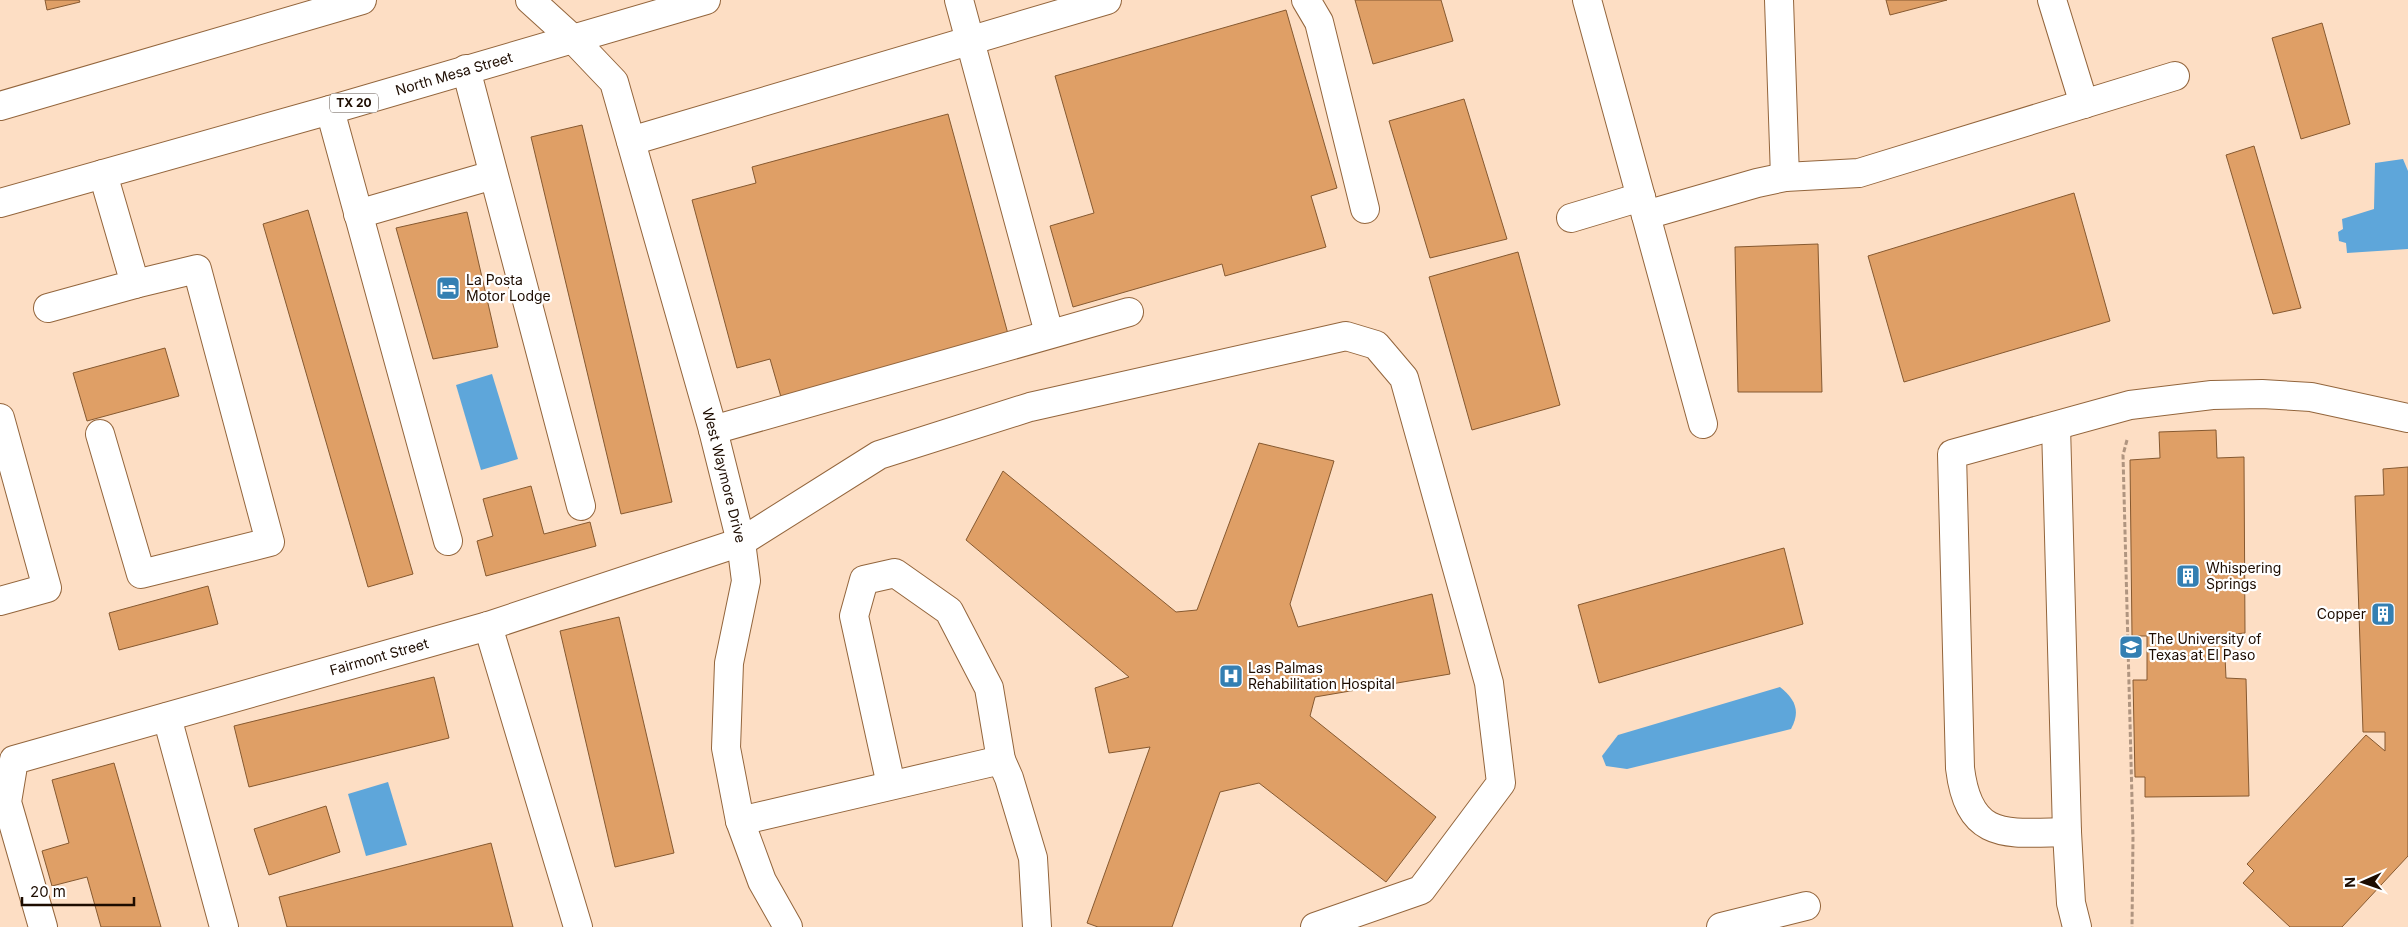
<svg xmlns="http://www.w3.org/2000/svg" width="2408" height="927" font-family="Inter,sans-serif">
<rect width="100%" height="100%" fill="#fddec4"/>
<g fill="#5ea6da">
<path d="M 2403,159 L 2408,171 L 2408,249 L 2347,253 L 2346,243 L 2339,241 L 2338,232 L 2343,229 L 2342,219 L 2374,209 L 2375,163 Z"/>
<path d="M 492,374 L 518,459 L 481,470 L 456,385 Z"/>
<path d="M 1780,687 C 1795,699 1801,711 1791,729 L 1627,769 L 1606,766 L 1602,756 L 1618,735 Z"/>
<path d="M 388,782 L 407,845 L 366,856 L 348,794 Z"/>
</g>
<g fill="#df9f66" stroke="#865930">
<path d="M 45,0 L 79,0 L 80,2 L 47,10 Z"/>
<path d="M 1355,0 L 1441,0 L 1453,41 L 1373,64 Z"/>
<path d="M 1886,0 L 1947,0 L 1890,15 Z"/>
<path d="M 1286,10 L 1337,188 L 1311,196 L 1326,247 L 1225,276 L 1222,264 L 1073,307 L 1050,226 L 1094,213 L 1055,76 Z"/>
<path d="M 2322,23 L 2350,124 L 2301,139 L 2272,38 Z"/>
<path d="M 1464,99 L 1507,239 L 1430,258 L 1389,121 Z"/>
<path d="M 948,114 L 1008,334 L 781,397 L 770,359 L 737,368 L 692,200 L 756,183 L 752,167 Z"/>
<path d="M 582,125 L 672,502 L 621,514 L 531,137 Z"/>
<path d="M 2254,146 L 2301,308 L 2273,314 L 2226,155 Z"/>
<path d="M 2074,193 L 2110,321 L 1904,382 L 1868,256 Z"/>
<path d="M 308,210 L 413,574 L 368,587 L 263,224 Z"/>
<path d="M 467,212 L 498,347 L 433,359 L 396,228 Z"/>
<path d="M 1818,244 L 1822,392 L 1738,392 L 1735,247 Z"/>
<path d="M 1518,252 L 1560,405 L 1472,430 L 1429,277 Z"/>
<path d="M 165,348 L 179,396 L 87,421 L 73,373 Z"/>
<path d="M 2216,430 L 2217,458 L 2244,457 L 2245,633 L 2224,635 L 2226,678 L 2246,679 L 2249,796 L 2145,797 L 2145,777 L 2135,777 L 2133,680 L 2147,680 L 2147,636 L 2132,636 L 2130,460 L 2160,458 L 2159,432 Z"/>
<path d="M 1259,443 L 1334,461 L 1290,604 L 1298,627 L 1432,594 L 1450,674 L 1315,697 L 1310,716 L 1436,817 L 1386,882 L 1259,783 L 1220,792 L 1172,927 L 1098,927 L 1087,923 L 1150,747 L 1109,753 L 1095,688 L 1129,677 L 966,540 L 1003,471 L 1176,612 L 1197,610 Z"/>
<path d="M 2408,467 L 2408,856 L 2342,927 L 2290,927 L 2243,883 L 2254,871 L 2247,864 L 2366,735 L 2385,751 L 2385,732 L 2363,732 L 2355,496 L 2384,495 L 2383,469 Z"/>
<path d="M 531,486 L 544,534 L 590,522 L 596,546 L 486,576 L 477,541 L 493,536 L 483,499 Z"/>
<path d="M 1784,548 L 1803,624 L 1599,683 L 1578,605 Z"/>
<path d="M 208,586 L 218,624 L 119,650 L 109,613 Z"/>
<path d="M 619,617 L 674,853 L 615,867 L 560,631 Z"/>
<path d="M 434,677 L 449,738 L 249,787 L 234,726 Z"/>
<path d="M 114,763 L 161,927 L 101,927 L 87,877 L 52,886 L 42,851 L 69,843 L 52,780 Z"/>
<path d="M 326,806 L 340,852 L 269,875 L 254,829 Z"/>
<path d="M 491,843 L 513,927 L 287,927 L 279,897 Z"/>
</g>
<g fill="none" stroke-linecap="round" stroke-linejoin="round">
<g stroke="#93653c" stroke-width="30">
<g id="minor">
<path id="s1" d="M 530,0 L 573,39 L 614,82 L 713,430 L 741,542 L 746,581 L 729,663 L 726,748 L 740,821 L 762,881 L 788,927"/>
<path d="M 959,0 L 1049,333"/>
<path d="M 1306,0 L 1319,22 L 1365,209"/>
<path d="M 1587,0 L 1703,424"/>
<path d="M 1779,0 L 1785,177"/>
<path d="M 2052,0 L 2084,104"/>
<path d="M 466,69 L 581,506"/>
<path d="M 330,110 L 448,541"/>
<path d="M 631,141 L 1107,0"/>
<path d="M 358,214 L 493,175"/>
<path d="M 1646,215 L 1757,183 L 1785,177 L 1859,173 L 2175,76"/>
<path d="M 1571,218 L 1641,197"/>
<path d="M 48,308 L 135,284 L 103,174"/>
<path d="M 0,418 L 47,588 L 0,601"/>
<path d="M 2056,426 L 2067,832 L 2071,903 L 2077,927"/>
<path d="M 713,430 L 1129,312"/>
<path d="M 100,434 L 141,574 L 270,542 L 197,269 L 135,284"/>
<path d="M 488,626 L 578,927"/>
<path d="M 167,717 L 224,927"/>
<path d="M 891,785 L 854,616 L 864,580 L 895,573 L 949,611 L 989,688 L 1001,760"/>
<path d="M 740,821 L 1001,760 L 1009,778 L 1033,858 L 1037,927"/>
<path d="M 2067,832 C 2007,833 1969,842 1960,768 L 1952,454 L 2130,405 L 2212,395 L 2262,394 L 2311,397 L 2408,418"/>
<path id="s2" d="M 43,927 L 7,802 L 14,760 L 488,626 L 741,542 L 879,455 L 1030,407 L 1346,336 L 1376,345 L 1404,378 L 1489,683 L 1501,783 L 1421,890 L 1315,927"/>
<path d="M 1721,927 L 1806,906"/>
</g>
</g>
<g stroke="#93653c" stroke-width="30">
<g id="major">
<path d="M 0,106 L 362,0"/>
<path id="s3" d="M 0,203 L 330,110 L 706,0"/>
</g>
</g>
<path stroke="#b09580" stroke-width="3" stroke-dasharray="5 2.5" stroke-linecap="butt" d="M 2127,440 L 2123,455 L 2133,837 L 2132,927"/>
<use href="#minor" stroke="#fff" stroke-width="28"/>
<use href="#major" stroke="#fff" stroke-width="28"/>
</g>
<defs>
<g id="hotel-square" transform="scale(1.25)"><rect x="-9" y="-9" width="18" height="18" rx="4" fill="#347fb2" stroke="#fff"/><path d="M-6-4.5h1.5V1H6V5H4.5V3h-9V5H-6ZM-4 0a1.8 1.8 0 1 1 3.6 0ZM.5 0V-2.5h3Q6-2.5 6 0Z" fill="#fff"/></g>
<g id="building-square" transform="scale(1.25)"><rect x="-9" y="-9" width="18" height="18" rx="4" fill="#347fb2" stroke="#fff"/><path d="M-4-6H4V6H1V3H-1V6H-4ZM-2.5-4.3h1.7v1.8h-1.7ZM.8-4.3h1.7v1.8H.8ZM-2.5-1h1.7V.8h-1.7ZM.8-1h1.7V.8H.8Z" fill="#fff"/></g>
<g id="university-square" transform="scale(1.25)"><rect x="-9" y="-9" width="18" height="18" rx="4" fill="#347fb2" stroke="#fff"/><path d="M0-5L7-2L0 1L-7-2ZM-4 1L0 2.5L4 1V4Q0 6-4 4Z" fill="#fff"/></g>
<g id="hospital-square" transform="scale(1.25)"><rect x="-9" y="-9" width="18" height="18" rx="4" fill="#347fb2" stroke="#fff"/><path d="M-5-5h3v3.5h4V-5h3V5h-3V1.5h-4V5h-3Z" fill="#fff"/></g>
</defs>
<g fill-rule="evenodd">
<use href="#hotel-square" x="448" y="288"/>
<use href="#building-square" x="2188" y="576"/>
<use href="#building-square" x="2383" y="614"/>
<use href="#university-square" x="2131" y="647"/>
<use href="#hospital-square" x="1231" y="676"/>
</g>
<g text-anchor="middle" stroke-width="4.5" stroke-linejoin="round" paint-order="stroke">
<rect fill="#fff" stroke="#61554c" stroke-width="1" x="330" y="93.5" width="48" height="19" rx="4"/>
<g font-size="12" font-weight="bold" fill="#1d0c00">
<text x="354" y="107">TX 20</text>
</g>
<g font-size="14" fill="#1d0c00" stroke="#fff">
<text dy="5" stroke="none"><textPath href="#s3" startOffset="472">North Mesa Street</textPath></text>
<text dy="5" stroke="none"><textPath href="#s1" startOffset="526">West Waymore Drive</textPath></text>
<text dy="5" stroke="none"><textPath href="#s2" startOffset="552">Fairmont Street</textPath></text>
</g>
<g font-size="14" fill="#1d0c00" stroke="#fff" text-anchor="start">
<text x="466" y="285">La Posta<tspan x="466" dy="16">Motor Lodge</tspan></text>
<text x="2206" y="573">Whispering<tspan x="2206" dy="16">Springs</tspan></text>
<text x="2366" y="619" text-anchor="end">Copper</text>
<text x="2148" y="644">The University of<tspan x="2148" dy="16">Texas at El Paso</tspan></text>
<text x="1248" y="673">Las Palmas<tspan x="1248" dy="16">Rehabilitation Hospital</tspan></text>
</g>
</g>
<g transform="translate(2363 882) rotate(268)" stroke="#ffffff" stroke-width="4" paint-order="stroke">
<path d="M0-4L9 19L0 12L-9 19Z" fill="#1d0c00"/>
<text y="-8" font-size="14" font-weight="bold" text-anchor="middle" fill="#1d0c00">N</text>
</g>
<path d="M22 897v8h112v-8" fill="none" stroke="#1d0c00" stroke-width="2.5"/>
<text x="30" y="897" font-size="15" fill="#1d0c00" stroke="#ffffff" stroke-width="4" paint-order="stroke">20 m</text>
</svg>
